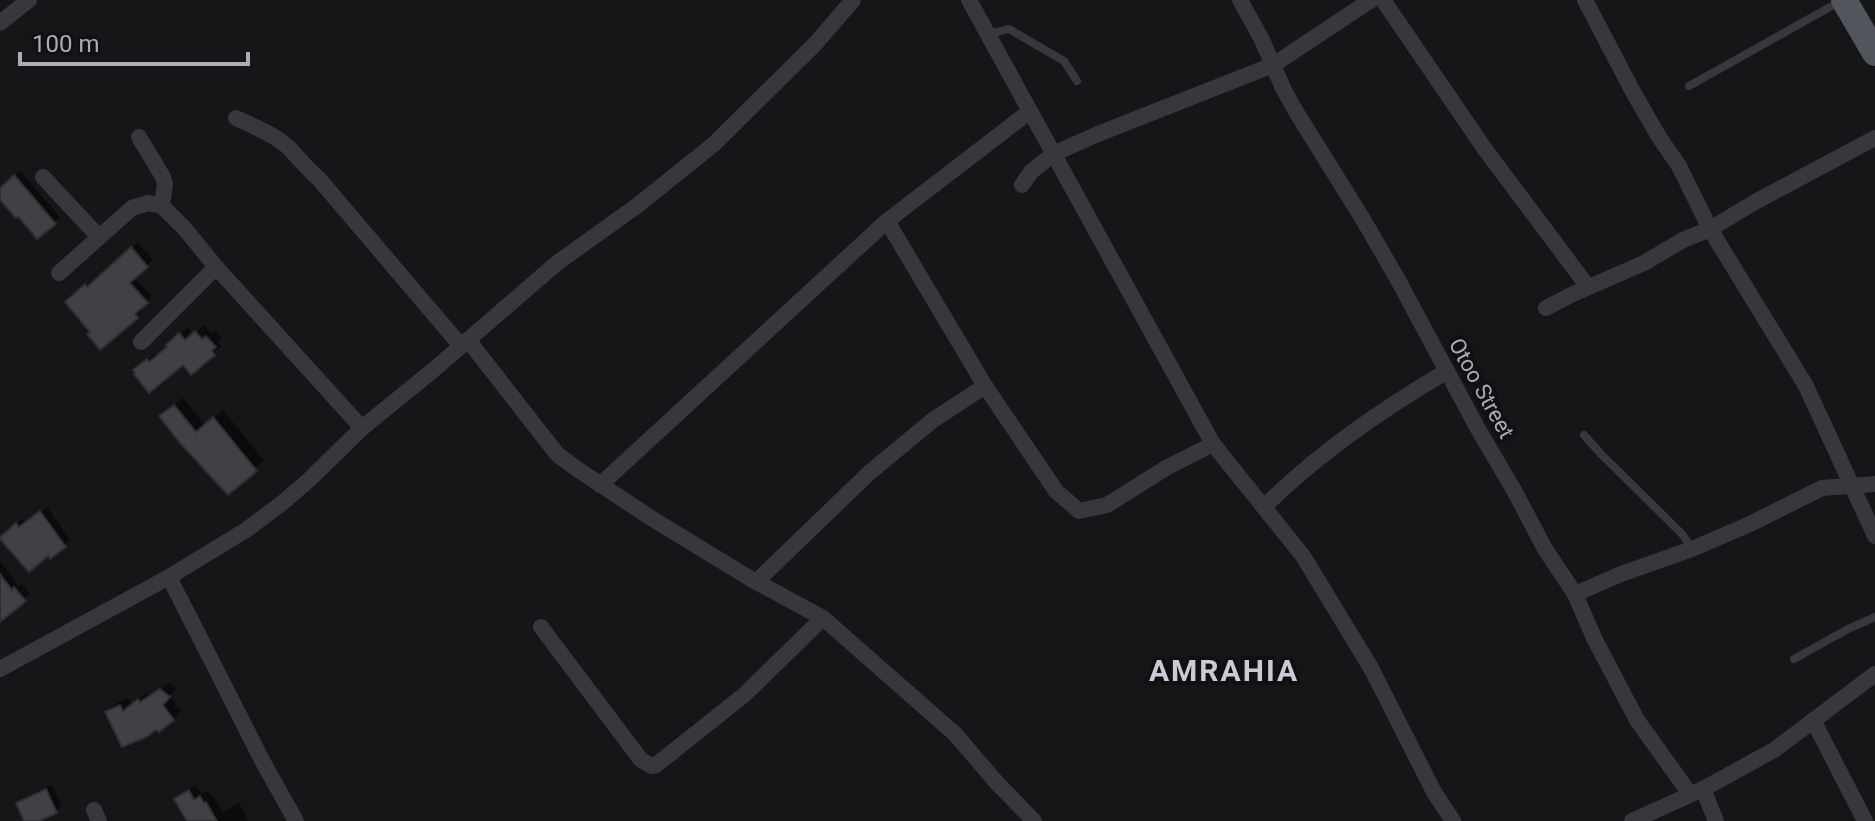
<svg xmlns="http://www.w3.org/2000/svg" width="1875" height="821" font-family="Roboto,sans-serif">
<rect width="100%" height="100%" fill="#161618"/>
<g fill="#0007">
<path d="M 21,171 L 60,217 L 54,222 L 0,197 L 0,190 Z"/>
<path d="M 138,243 L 153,260 L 134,277 L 152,296 L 140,308 L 142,311 L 136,316 L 93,331 L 73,296 L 92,280 L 94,283 Z"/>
<path d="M 204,325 L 211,333 L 215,330 L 222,338 L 218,342 L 221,346 L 213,353 L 183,363 L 143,363 L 155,353 L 157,356 L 188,327 L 193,334 Z"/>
<path d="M 183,398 L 205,425 L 223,410 L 264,461 L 228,492 L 170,408 Z"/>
<path d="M 47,507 L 70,540 L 50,556 L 2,538 L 22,519 L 25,522 Z"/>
<path d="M 0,561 L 18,586 L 21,583 L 30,594 L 0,615 Z"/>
<path d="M 169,683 L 176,688 L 169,696 L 181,711 L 173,719 L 107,712 L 115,704 L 128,698 L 131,705 L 146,693 L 149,696 Z"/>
<path d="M 52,785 L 61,805 L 56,811 L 35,821 L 26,821 L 18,804 L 24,798 Z"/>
<path d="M 196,785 L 201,794 L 208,791 L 212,797 L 214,796 L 223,812 L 239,803 L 248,821 L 189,821 L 177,799 L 184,792 Z"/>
</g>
<g fill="#404145" stroke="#303034" stroke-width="2">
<path d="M 14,175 L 56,224 L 37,239 L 18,216 L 16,218 L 0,200 L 0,188 Z"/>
<path d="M 131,247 L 148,267 L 130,283 L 148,303 L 135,314 L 138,318 L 100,350 L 87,334 L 90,332 L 65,302 L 85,284 L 87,287 Z"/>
<path d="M 195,331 L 202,339 L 206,336 L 216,347 L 212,351 L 215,355 L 191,375 L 183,365 L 149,393 L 134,374 L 135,373 L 133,370 L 147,359 L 149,362 L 167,347 L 166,345 L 179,333 L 185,340 Z"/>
<path d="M 174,405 L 196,432 L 213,417 L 257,471 L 228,495 L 181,444 L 159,416 Z"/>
<path d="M 40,511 L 66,547 L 50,559 L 48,556 L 29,572 L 0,539 L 0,537 L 16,523 L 19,527 Z"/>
<path d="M 0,574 L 12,590 L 14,587 L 26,601 L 0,622 Z"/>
<path d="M 160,689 L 170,697 L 163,705 L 174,720 L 159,732 L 156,730 L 146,737 L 122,747 L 105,712 L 120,705 L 123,711 L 138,699 L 140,702 Z"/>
<path d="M 46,789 L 57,813 L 39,821 L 24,821 L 16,803 Z"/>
<path d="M 189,790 L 194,800 L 200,796 L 204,803 L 206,802 L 217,821 L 187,821 L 174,799 Z"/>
</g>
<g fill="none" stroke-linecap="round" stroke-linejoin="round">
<g stroke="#37383d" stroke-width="8">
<path d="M 988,34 L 1009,29 L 1064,61 L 1077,81"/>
<path d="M 1689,86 L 1839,2"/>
<path d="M 1584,435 L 1601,454 L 1682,534 L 1692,549"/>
<path d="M 1794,659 L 1848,629 L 1875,617"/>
</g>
<g stroke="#37383d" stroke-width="16">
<path d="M 969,0 L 1213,444 L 1303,556 L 1371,668 L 1434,792 L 1453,821"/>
<path d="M 1240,0 L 1261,38 L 1283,88 L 1295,110 L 1364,221 L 1398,280 L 1478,429 L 1515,492 L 1545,549 L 1575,594 L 1594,638 L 1637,720 L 1690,794"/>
<path d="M 1383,0 L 1484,148 L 1588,287"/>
<path d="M 1585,0 L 1632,90 L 1659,137 L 1679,166 L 1710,229 L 1806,386 L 1875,536"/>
<path d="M 0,23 L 29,0"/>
<path d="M 236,118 C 253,126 273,134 287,146 C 298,157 307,169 319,179 L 461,346"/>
<path d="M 139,137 L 163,177 L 165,184 L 162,206"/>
<path d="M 43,177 L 99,237"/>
<path d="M 1022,185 L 1031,172 L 1053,154 L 1098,134 L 1273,65 L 1371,0"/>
<path d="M 887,221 L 985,386"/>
<path d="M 59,273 L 132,208 L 148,203 L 162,206 L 185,229 L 216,267 L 362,428"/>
<path d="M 1546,308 L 1573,294 L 1644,263 L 1683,240 L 1710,229 L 1755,202 L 1875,138"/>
<path d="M 468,340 L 557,454 L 577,469 L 651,518 L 751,579 L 823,618 L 955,734 L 997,783 L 1034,821"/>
<path d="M 141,342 L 216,267"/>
<path d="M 600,485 L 887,221 L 1029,112"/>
<path d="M 1264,507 C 1318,453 1381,410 1447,371"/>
<path d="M 756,582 L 869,473 L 933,420 L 985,386 L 1056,491 L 1079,511 L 1107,505 L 1166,468 L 1213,444"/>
<path d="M 1575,594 L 1621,574 L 1692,549 L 1750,524 L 1822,488 L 1875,484"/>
<path d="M 541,627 L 641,760 L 652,766 L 656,765 L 744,695 L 823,618"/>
<path d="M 0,669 L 169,577"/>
<path d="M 1813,720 L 1865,821"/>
<path d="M 1703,789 L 1716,821"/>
<path d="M 94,810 L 99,821"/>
<path d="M 296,821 L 264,764 L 169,577 L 246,530 L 281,504 L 310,479 L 362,428 L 431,372 L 557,263 L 638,205 L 714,144 L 816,43 L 853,0"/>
<path d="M 1632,821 L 1703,789 L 1774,750 L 1875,674"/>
</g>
<path stroke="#53555c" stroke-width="26" d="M 1844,0 L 1875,53"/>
</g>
<g text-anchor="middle" stroke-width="8" stroke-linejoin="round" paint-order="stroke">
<g font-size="22" fill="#a8adb8" stroke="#111113">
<text transform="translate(1482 388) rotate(61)" y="8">Otoo Street</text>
</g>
<g font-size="30" font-weight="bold" letter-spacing="2" fill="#c9ccd4" stroke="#111113">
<text x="1224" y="681">AMRAHIA</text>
</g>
</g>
<path d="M20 52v12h228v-12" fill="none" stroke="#a8adb8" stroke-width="4"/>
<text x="32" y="52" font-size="24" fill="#a8adb8" stroke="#111113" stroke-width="6" paint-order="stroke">100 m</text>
</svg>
